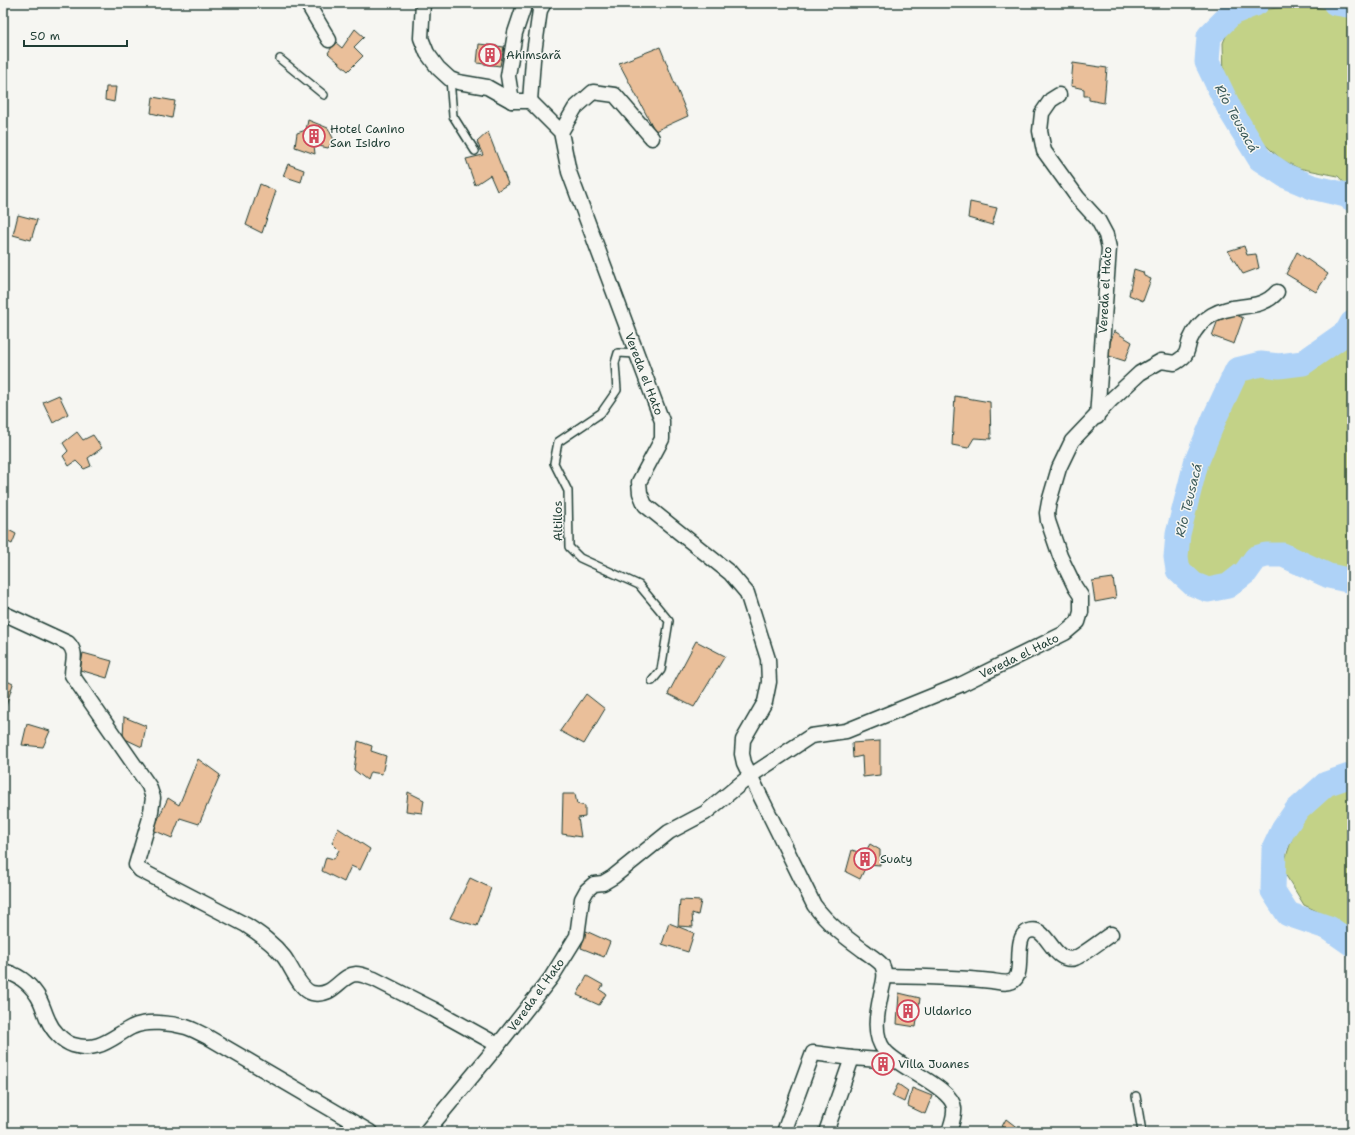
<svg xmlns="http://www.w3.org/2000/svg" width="1355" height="1135" font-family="'Shantell Sans',sans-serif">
<rect width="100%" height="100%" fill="#f6f6f2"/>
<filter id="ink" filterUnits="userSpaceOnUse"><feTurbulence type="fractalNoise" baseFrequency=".025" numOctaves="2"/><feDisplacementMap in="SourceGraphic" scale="8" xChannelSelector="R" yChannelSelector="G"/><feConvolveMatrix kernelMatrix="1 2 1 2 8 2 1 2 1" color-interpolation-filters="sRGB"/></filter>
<g filter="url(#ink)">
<g fill="#c3d287" stroke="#71885e">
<path d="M 1300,6 L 1342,10 L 1352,6 L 1352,191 L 1338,176 L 1298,168 L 1281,159 L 1252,133 L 1233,101 L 1224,76 L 1223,43 L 1233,19 L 1258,10 Z"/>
<path d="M 1352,320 L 1352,581 L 1289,563 L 1245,561 L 1224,582 L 1199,591 L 1180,585 L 1178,566 L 1177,532 L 1181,502 L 1198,451 L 1218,410 L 1239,378 L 1264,365 L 1293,359 Z"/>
<path d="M 1352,785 L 1352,933 L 1331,918 L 1304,905 L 1282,869 L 1298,820 L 1328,790 Z"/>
</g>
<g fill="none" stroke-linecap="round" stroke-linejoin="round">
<g stroke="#aed2f7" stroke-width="25">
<path d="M 1257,3 L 1232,13 L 1209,36 L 1207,62 L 1230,110 L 1260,159 L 1286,176 L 1312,187 L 1346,195 L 1352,199"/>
<path d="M 1335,3 L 1347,5 L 1352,3"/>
<path d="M 1352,323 L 1347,332 L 1303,363 L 1279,366 L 1261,364 L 1237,370 L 1215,417 L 1196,463 L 1178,534 L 1176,557 L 1178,570 L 1193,584 L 1208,590 L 1228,586 L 1246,572 L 1256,558 L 1266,555 L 1283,555 L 1329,576 L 1352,581"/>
<path d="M 1352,775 L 1326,784 L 1296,811 L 1283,830 L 1274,849 L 1273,891 L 1288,914 L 1329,928 L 1352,944"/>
</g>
</g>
<g fill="#eabf9a" stroke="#1f3d34">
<path d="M 355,29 L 364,37 L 354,47 L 363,56 L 348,71 L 328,53 L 335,42 L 342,48 Z"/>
<path d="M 479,44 L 504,47 L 500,66 L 477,63 Z"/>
<path d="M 660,47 L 688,116 L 655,131 L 619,63 Z"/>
<path d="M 1073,63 L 1107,68 L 1104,103 L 1089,100 L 1089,96 L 1084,96 L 1084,89 L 1071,86 Z"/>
<path d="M 106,87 L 116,87 L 114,102 L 105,100 Z"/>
<path d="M 153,97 L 175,101 L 172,118 L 151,113 Z"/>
<path d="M 308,120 L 328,128 L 334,140 L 328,148 L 314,145 L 315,154 L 295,147 L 297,133 L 306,130 Z"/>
<path d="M 488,132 L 508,184 L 497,191 L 490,175 L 475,185 L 466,159 L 483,155 L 477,142 Z"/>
<path d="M 288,164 L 304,170 L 301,182 L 283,176 Z"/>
<path d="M 260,184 L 276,191 L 262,233 L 246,225 Z"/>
<path d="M 970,202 L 997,208 L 992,225 L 968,218 Z"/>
<path d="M 18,215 L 37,220 L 31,240 L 13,235 Z"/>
<path d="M 1244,246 L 1247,255 L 1256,254 L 1259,268 L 1243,274 L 1228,251 Z"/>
<path d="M 1297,252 L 1328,274 L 1316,292 L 1286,274 Z"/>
<path d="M 1134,269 L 1143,272 L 1144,276 L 1151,279 L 1143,301 L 1129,295 Z"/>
<path d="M 1232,313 L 1243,318 L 1234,344 L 1212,336 L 1219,317 Z"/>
<path d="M 1114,331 L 1132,342 L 1125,361 L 1106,355 Z"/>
<path d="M 59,395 L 68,414 L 53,423 L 43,402 Z"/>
<path d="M 955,396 L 990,402 L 991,439 L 974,438 L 968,448 L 952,445 Z"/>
<path d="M 77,432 L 83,440 L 93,435 L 102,448 L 88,458 L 91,466 L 84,469 L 76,461 L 69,466 L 63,456 L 68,451 L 63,443 Z"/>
<path d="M 3,527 L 16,534 L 12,544 L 6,541 L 3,548 Z"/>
<path d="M 1113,578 L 1116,598 L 1095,602 L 1092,581 Z"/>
<path d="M 696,641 L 725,656 L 694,707 L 668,694 Z"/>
<path d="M 83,653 L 112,661 L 107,678 L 80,670 Z"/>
<path d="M 3,679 L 13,684 L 6,706 L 3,705 Z"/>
<path d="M 586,694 L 605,709 L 584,744 L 560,731 Z"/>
<path d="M 124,717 L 146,726 L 142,747 L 123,738 Z"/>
<path d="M 27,724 L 50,731 L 43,747 L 22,745 Z"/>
<path d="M 358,741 L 372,746 L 371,751 L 386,756 L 382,774 L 370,772 L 367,780 L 354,770 Z"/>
<path d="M 880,741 L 880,775 L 863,777 L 862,756 L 853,758 L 852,743 Z"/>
<path d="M 198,759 L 220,775 L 199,824 L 180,818 L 172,838 L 153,830 L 168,798 L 179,805 Z"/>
<path d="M 408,792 L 424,800 L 422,813 L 406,811 Z"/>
<path d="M 563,794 L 575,794 L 577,804 L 585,806 L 585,817 L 578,818 L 581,837 L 562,834 Z"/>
<path d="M 338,828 L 370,849 L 360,870 L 351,866 L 344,882 L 322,871 L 326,857 L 334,859 L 339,850 L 332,843 Z"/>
<path d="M 870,844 L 880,850 L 880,865 L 867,864 L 860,879 L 846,872 L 852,850 L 864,854 Z"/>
<path d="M 470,878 L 491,888 L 477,926 L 450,918 Z"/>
<path d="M 680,900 L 701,901 L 698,915 L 692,913 L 693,927 L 678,926 Z"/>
<path d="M 669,923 L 694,933 L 688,952 L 662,944 Z"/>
<path d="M 586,931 L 610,942 L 604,957 L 581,948 Z"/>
<path d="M 587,976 L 603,985 L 600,990 L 606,994 L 599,1005 L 577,995 Z"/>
<path d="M 899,993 L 920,998 L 916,1027 L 897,1024 Z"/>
<path d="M 898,1084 L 908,1091 L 904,1102 L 892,1096 Z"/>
<path d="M 912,1088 L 932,1096 L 925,1114 L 908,1106 Z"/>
<path d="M 1006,1119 L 1023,1132 L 999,1132 Z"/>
</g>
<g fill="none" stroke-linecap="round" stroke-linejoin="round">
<g stroke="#1f3d34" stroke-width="10">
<g id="service">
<path d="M 280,59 L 324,95"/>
<path d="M 450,79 L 453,116 L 475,151"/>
<path d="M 636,354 L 618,353 L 615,363 L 617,390 L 601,413 L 558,442 L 554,463 L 568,491 L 569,547 L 580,558 L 639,585 L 669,621 L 661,670 L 652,681"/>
<path d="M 1136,1096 L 1142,1132"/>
</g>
</g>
<g stroke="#1f3d34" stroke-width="17">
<g id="minor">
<path d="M 307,3 L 329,40"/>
<path d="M 423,3 L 421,38 L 427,53 L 438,68 L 450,79 L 458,82 L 487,87 L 512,101 L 530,101 L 561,132 L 569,172 L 662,421 L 662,439 L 639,482 L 640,493 L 645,505 L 730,573 L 747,593 L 768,659 L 769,682 L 765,702 L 743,740 L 742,754 L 744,763 L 814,905 C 828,924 844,936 863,950 C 868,954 878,960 882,965 C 886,973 884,981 882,989 C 878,1009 871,1034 885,1051 C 899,1068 953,1088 954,1108 C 955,1116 951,1125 949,1132"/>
<path d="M 1059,95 L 1051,100 L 1042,113 L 1040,131 L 1044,151 L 1078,198 L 1098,220 L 1106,235 L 1109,248 L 1097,417"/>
<path d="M 512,101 L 508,76 L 515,33 L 525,3"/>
<path d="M 530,101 L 533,60 L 540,10 L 544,3"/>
<path d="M 561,132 L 575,108 L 593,92 L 615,95 L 652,138"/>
<path d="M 3,613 L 68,643 C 78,653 72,662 72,675 L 149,786 L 153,798 L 150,818 L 136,865 L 140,870 L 246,925 C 260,934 273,943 284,957 C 291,966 300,990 312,993 C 334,998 340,975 356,974 C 362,974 368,977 374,979 L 433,1009 L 498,1045"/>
<path d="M 3,971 C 17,974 29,983 37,995 C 42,1002 44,1012 48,1020 C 52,1030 63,1042 73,1045 C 99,1053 112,1037 132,1027 C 147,1020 171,1023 186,1027 C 193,1029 199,1033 206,1036 L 370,1132"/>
<path d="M 885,976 C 920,977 956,977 992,981 C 999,982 1010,985 1015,979 C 1024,970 1013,936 1029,931 C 1048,924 1052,965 1075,958 C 1083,955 1103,939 1111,934"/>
<path d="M 426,1132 L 498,1045 L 551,978 L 577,936 L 582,899 L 587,890 L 594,884 L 603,883 L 613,877 L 669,832 L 705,813 L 750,776 L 811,736 L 846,731 L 962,684 L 1065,633 L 1078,622 L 1081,612 L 1081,596 L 1075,587 L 1060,556 L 1048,521 L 1047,513 L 1049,502 L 1059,468 L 1072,441 L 1112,399 L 1140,373 L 1161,361 L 1175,363 C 1178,361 1183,358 1185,355 C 1188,351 1188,345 1190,340 C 1194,330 1202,321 1212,315 C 1234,302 1260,312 1277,292"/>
<path d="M 784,1132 L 813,1053 L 852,1058 L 880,1060"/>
<path d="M 826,1132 L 852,1058"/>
</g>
</g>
<use href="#service" stroke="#f6f6f2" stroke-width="7"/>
<use href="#minor" stroke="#f6f6f2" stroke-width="14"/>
</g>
</g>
<defs>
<g id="building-ring" transform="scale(1.15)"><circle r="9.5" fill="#f6f6f2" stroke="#d1495b" stroke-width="1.5"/><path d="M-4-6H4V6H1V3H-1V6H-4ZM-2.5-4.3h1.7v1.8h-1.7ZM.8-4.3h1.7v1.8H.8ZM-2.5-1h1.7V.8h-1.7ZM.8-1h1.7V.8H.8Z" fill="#d1495b"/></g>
</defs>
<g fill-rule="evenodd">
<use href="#building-ring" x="490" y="55"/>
<use href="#building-ring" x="314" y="136"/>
<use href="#building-ring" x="865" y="859"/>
<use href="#building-ring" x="908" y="1011"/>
<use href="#building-ring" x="883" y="1064"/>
</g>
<g text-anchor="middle" stroke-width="3" stroke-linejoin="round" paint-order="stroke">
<g font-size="12" fill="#1f3d34" stroke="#f6f6f2" text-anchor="start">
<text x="506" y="59">Ahimsarã</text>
<text x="330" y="133">Hotel Canino<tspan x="330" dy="14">San Isidro</tspan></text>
<text x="880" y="863">Suaty</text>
<text x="924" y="1015">Uldarico</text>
<text x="898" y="1068">Villa Juanes</text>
</g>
<g font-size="12" fill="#1f3d34" stroke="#f6f6f2">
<text transform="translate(1105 290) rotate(-87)" y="4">Vereda el Hato</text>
<text transform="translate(644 374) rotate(69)" y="4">Vereda el Hato</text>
<text transform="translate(558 521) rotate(-91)" y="4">Altillos</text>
<text transform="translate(1019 656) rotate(-26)" y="4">Vereda el Hato</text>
<text transform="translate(536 995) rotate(-54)" y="4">Vereda el Hato</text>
</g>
<g font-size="13" font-style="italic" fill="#3c5b5b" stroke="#f6f6f2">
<text transform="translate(1237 118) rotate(61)" y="5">Río Teusacá</text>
<text transform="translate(1188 500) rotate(-76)" y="5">Río Teusacá</text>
</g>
</g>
<rect width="1355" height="1135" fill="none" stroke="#f6f6f2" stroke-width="16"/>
<rect x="8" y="8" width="1339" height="1119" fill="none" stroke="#1f3d34" stroke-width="1.5" filter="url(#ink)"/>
<path d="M24 40v6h103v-6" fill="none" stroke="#1f3d34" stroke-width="2"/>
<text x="30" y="40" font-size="12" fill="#1f3d34" stroke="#f6f6f2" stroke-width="3" paint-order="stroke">50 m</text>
</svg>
